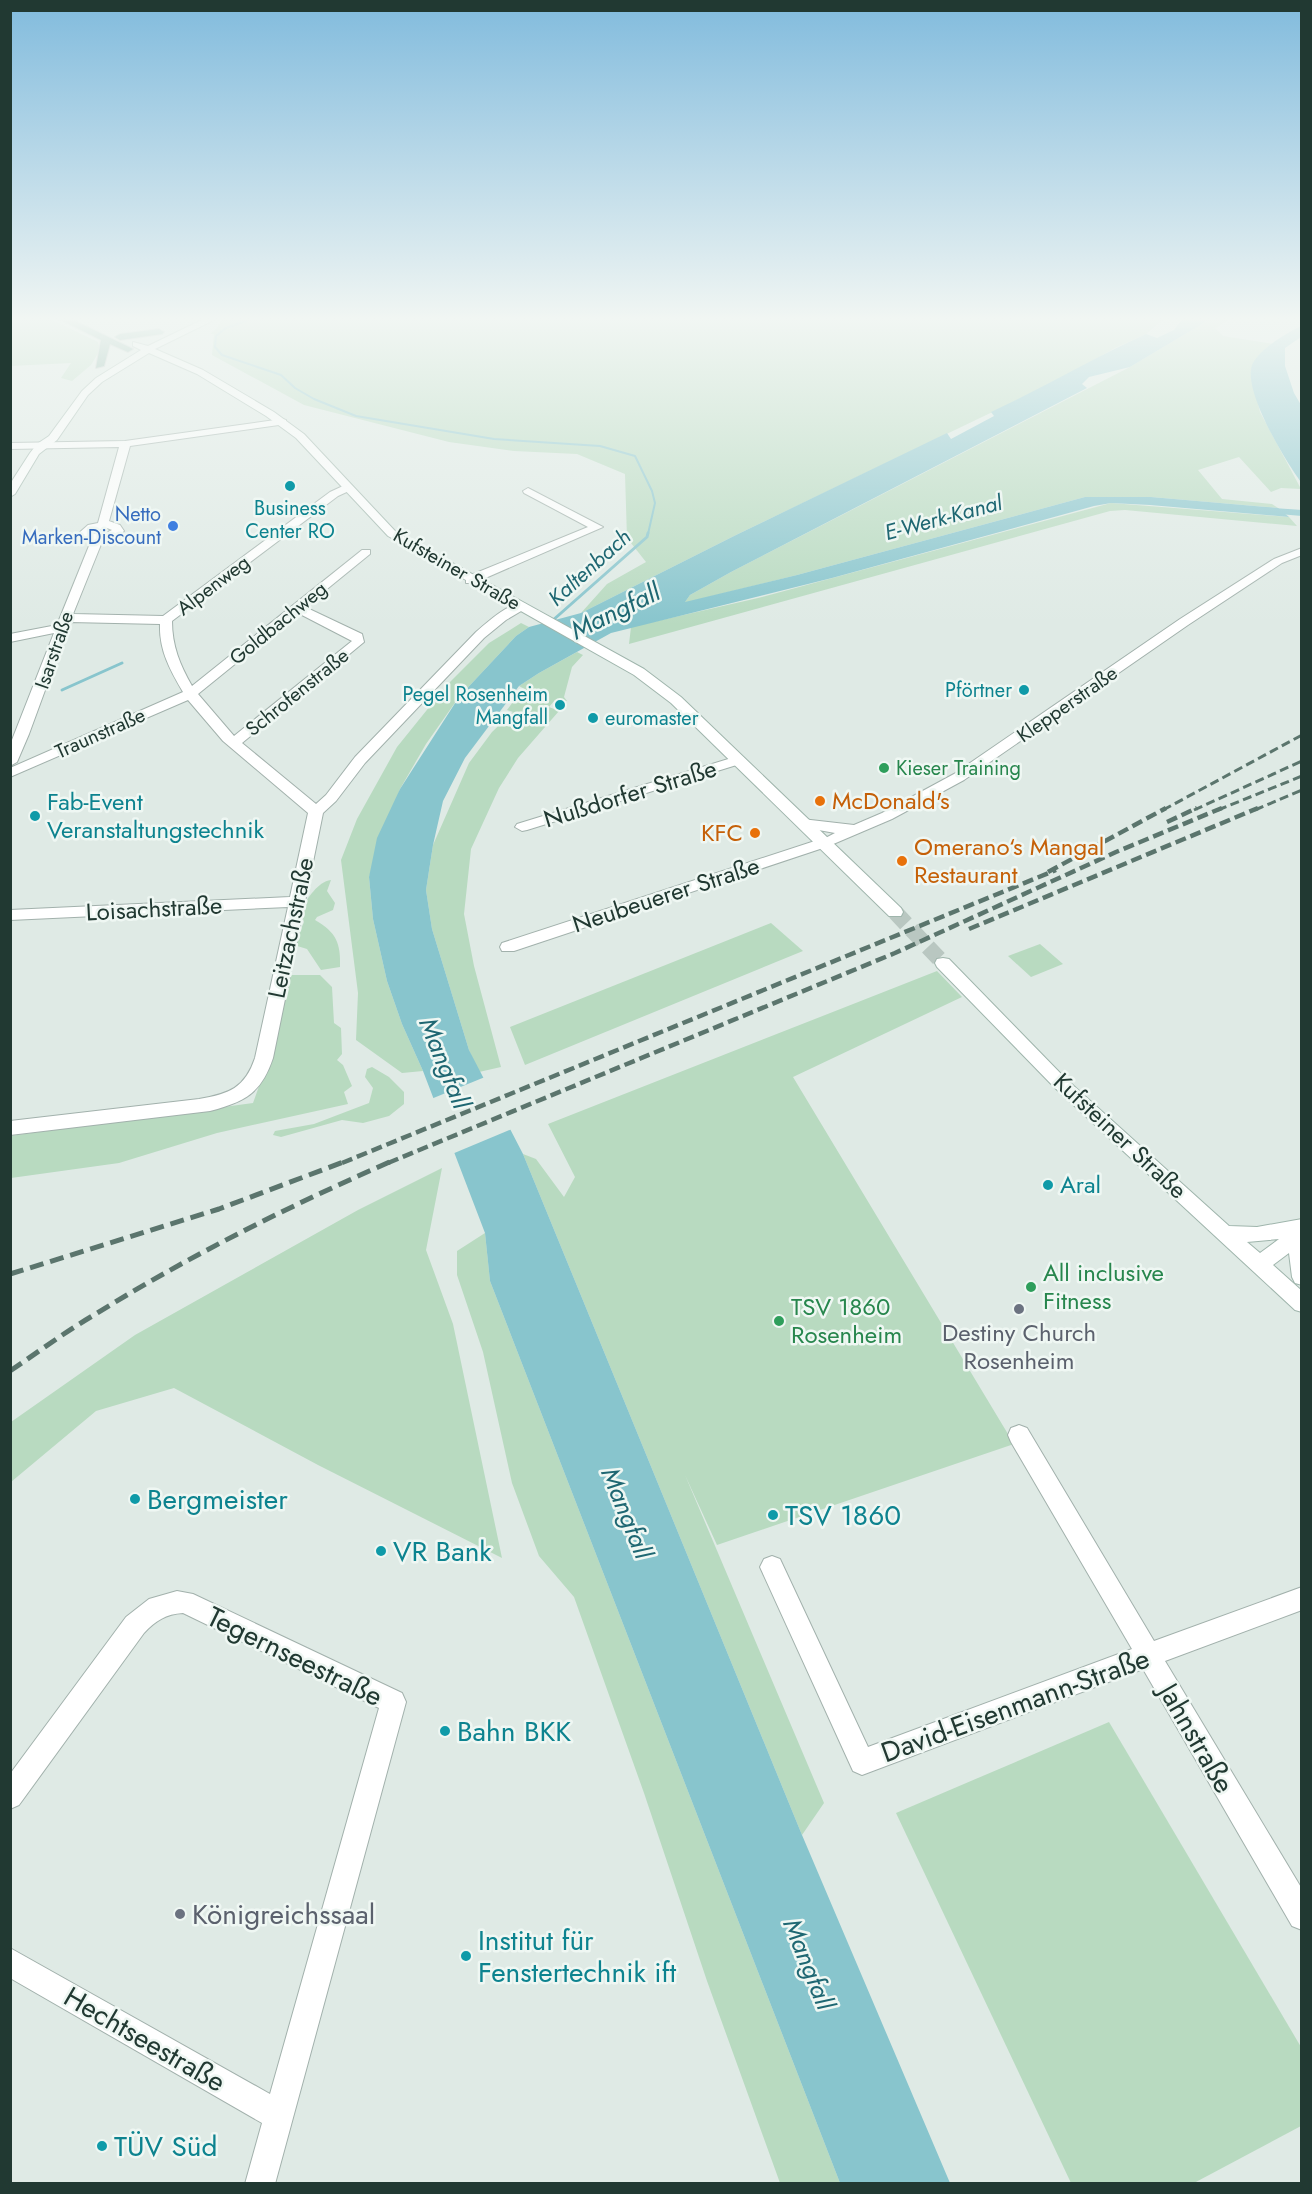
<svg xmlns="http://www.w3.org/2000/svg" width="1312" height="2194" font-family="Jost,sans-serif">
<rect width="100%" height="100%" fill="#dfeae5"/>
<g fill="#b8dac0">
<path d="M 11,318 L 48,318 L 98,342 L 100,350 L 91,365 L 72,381 L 61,378 L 71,363 L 11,366 Z"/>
<path d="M 223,318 L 1165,318 L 1146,334 L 1115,348 L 1051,384 L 736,535 L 581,613 L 607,584 L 646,562 L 627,538 L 625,474 L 577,454 L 514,451 L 449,442 L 304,405 L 212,355 L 214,334 L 210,334 L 217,328 Z"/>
<path d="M 1212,318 L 1232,318 L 1215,328 L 1223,336 L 1273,344 L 1254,362 L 1251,373 L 1260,412 L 1301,489 L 1281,488 L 1271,492 L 1239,457 L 1198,470 L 1222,499 L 1272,504 L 1278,508 L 1151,497 L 1085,497 L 797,575 L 684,603 L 690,595 L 731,572 L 1130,367 Z"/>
<path d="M 1111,503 L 1289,517 L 1297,526 L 1125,510 L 1110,511 L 629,644 L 631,627 L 758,598 Z"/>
<path d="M 521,623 L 529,627 L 516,636 L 459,697 L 426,744 L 400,789 L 369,877 L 373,919 L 387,981 L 402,1024 L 423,1071 L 402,1073 L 356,1040 L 358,993 L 341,860 L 357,819 L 397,747 L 447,685 L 489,643 Z"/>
<path d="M 577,652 L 583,655 L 572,667 L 564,697 L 567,701 L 555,700 L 549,707 L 559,711 L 518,758 L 499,788 L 471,849 L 464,914 L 474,966 L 501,1067 L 479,1072 L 469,1050 L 432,929 L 426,890 L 433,845 L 469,763 L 492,732 L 513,712 L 507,710 L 515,699 L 530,692 L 519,686 L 539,673 Z"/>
<path d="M 331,880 L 327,891 L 335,903 L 333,910 L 317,917 L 315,920 C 336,932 341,943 340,967 L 321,970 L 307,949 L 294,945 L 304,922 L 300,909 C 309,898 317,882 331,880 Z"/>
<path d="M 771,923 L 803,951 L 525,1065 L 510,1027 Z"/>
<path d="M 1040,944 L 1063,964 L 1031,977 L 1008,956 Z"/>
<path d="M 937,971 L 962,997 L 793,1077 L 1014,1444 L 717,1545 L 685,1475 L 824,1803 L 802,1835 L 523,1154 L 536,1159 L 564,1197 L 575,1177 L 548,1124 Z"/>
<path d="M 291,975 L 320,975 L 332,987 L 334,1023 L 341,1028 L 342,1054 L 337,1060 L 343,1065 L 352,1086 L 344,1092 L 348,1104 L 217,1133 L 119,1163 L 11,1178 L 10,1136 L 253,1103 L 272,1050 L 282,990 L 288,986 Z"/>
<path d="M 372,1067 L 389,1077 L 404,1092 L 404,1104 L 389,1116 L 363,1123 L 342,1120 L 281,1137 L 273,1135 L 275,1131 L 314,1124 L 369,1103 L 373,1088 L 365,1077 L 367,1069 Z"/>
<path d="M 442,1168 L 426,1250 L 453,1324 L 502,1558 L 318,1465 L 174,1388 L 96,1411 L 11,1482 L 11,1422 L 135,1335 L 358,1210 Z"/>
<path d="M 485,1233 L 490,1281 L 840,2183 L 780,2183 L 707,1981 L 644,1793 L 574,1597 L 539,1556 L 512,1483 L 483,1352 L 457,1275 L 457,1251 Z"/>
<path d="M 1109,1722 L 1301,2047 L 1301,2126 L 1194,2183 L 1071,2183 L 896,1813 Z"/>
</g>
<g fill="#88c5cd">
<path d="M 1183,318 L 1212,318 L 1130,367 L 1089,377 L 1082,384 L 1087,388 L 731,572 L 690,595 L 685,602 L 797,575 L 1085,497 L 1151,497 L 1278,508 L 1289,517 L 1150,505 L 1111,503 L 1094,506 L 832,578 L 611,633 L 539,673 L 519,686 L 465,758 L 443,801 L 433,845 L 426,890 L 432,929 L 469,1050 L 523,1154 L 802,1835 L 950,2183 L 840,2183 L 490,1281 L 485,1233 L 423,1071 L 402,1024 L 387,981 L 373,919 L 369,877 L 377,838 L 400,789 L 459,697 L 516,636 L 529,627 L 581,613 L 736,535 L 947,433 L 951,439 L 994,416 L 991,412 C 1043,388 1093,358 1146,334 L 1157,338 L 1174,330 Z"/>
<path d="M 1301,326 L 1301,337 L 1285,348 L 1285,366 L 1294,393 L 1301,405 L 1301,482 C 1286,462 1240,387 1253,363 C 1261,348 1287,333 1301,326 Z"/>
</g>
<path fill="#dfeae5" d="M 485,1077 L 512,1129 L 452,1154 L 431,1099 Z"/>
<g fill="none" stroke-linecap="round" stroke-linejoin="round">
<path stroke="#88c5cd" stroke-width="2" d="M 254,318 L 226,328 L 216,336 L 215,347 L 222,355 L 281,375 L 295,388 L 314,399 L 356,416 L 494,439 L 600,446 L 635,456 L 652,491 L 655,503 L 648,534"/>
<g stroke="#88c5cd" stroke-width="3">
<path d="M 552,621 L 647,537 L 648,533"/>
<path d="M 62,690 L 122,663"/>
</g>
<path fill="#88c5cd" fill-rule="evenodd" d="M 1261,507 L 1302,510 L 1302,516 L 1257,512 L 1257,508 Z"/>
<path stroke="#b9c7c1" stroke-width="16" stroke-dasharray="16 8" stroke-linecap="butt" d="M 895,912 L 943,963"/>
<g stroke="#a2b1ac" stroke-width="2">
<g id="minor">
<path d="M 282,419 L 286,420 L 286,424 L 130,446 L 109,521 L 120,525 L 124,531 L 115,539 L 102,542 L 73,614 L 163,616 L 330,492 L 343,486 L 351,486 L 351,490 L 338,496 L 172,621 C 172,646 180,665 192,686 L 362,550 L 370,550 L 370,554 L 305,607 L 362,634 L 364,642 L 242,743 L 316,804 L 326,795 L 355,757 L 476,632 C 488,622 509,601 526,604 L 528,607 L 506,620 L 484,638 L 365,763 L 336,801 L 323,813 L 273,1058 C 261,1094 244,1102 210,1111 L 10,1135 L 10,1121 L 199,1099 C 229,1094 245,1088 255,1058 L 288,907 L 10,920 L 10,910 L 290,897 L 308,813 L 223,741 L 188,700 L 10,777 L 10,768 L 183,692 C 170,670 159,650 160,624 L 70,622 L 29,734 L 17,762 L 10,766 L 10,745 L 54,633 L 10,642 L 10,634 L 57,625 L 91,541 L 79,533 L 88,525 L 98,523 L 119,447 L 10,449 L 10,443 L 125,441 ZM 107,528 L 112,530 L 102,535 L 92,533 L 96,530 ZM 298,613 L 352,641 L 234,736 L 198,694 Z"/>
<path d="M 528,488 L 603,527 L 474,583 L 466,583 L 466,577 L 588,527 L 524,493 L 523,491 Z"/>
<path d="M 738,756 L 743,757 L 745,760 L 743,763 L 527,830 L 522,831 L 515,827 L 517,824 Z"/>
<path d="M 824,838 L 829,840 L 832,843 L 829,846 L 514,951 L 502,951 L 500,947 L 502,943 Z"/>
<path d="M 1019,1425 L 1027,1428 L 1154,1641 L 1302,1587 L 1302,1610 L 1165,1661 L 1302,1889 L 1302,1930 L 1292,1926 L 1143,1669 L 862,1775 L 853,1771 L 760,1567 L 764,1559 L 772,1556 L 780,1559 L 868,1747 L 1132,1649 L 1011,1442 L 1008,1435 L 1011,1428 Z"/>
<path d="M 177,1591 L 193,1594 L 402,1693 L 406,1702 L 275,2184 L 245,2184 L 262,2123 L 10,1978 L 10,1948 L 270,2094 L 379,1708 L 183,1613 C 166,1614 155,1621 144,1633 L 19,1805 L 10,1809 L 10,1774 L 126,1617 L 149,1599 Z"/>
</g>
</g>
<g stroke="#a2b1ac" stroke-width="2">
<path id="tertiary" d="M 1302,548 L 1302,555 L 1282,563 L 1188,625 L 964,780 L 892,819 L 824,848 L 819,846 L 816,843 L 835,833 L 802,827 L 795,823 L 802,819 L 854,825 L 882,813 L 954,774 L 1180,619 L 1274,559 Z"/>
</g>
<g stroke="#9fb5ac" stroke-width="2">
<g id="secondary">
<path d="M 206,318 L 218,318 L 155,349 L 203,370 L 274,412 L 304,434 L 396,532 L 644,669 L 681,697 L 901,908 L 903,912 L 901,916 L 889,916 L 671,703 L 634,675 L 388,536 L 296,438 L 266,416 L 197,374 L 149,353 L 102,382 L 88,395 L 57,440 L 39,454 L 15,494 L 10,497 L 10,484 L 30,453 L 37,444 L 49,436 L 82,391 L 96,378 L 141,350 L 133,346 L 133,342 L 148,346 Z"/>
<path d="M 943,958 L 949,959 L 1066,1079 L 1229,1226 L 1257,1227 L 1302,1219 L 1302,1285 L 1295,1283 L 1292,1277 L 1289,1253 L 1273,1265 L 1302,1291 L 1302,1312 L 1295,1310 L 1054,1087 L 937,967 L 935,963 L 937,959 ZM 1279,1239 L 1260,1253 L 1247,1242 Z"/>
</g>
</g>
<g stroke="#bcc4c2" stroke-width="2">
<g id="primary">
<path d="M 57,318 L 69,318 L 133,349 L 128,352 L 110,344 L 104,366 L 96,368 L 101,340 Z"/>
<path d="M 159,329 L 164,332 L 162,334 L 120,340 L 115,337 L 120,334 Z"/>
</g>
</g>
<use href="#minor" fill="#fff" fill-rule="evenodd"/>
<use href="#tertiary" fill="#fff" fill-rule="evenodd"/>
<use href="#secondary" fill="#fff" fill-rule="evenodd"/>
<use href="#primary" fill="#659e8d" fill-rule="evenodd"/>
<g stroke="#5b756d" stroke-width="3" stroke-dasharray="9 4.5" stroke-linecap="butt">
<path d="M 1163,810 L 1302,735"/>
<path d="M 1194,810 L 1302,761"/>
<path d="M 1218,810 L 1302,776"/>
<path d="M 1255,810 L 1302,790"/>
</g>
<g stroke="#5b756d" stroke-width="4.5" stroke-dasharray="11 5" stroke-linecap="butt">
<path d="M 1167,822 L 1197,808"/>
<path d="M 1048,872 L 1166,808"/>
<path d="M 969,929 L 1258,808"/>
<path d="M 342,1163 L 1056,870"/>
<path d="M 388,1163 L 895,953 L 1116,852 L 1222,808"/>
</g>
<g stroke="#5b756d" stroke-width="5" stroke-dasharray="14 7" stroke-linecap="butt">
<path d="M 10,1274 L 219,1209 L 346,1161"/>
<path d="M 10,1371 C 38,1352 65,1332 94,1315 C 189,1256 289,1206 392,1161"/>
</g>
</g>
<linearGradient id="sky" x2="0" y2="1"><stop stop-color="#81bbdd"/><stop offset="0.51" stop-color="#f1f6f3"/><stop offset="1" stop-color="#f1f6f3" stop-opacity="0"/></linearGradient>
<rect width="1312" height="625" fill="url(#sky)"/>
<g fill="#0f9aa8" stroke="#eff7f3" stroke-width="2">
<circle cx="290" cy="486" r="6"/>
<circle cx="1024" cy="690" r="6"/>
<circle cx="560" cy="705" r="6"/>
<circle cx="593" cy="718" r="6"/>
<circle cx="35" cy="816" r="6"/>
<circle cx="1048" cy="1185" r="6"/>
<circle cx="135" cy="1499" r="6"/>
<circle cx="773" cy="1515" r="6"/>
<circle cx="381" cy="1551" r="6"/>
<circle cx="445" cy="1731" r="6"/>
<circle cx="466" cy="1956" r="6"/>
<circle cx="102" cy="2146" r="6"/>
</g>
<circle fill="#3f7fe0" stroke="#eff7f3" stroke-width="2" cx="173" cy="526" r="6"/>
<g fill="#2e9e5b" stroke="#eff7f3" stroke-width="2">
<circle cx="884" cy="768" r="6"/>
<circle cx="1031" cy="1287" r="6"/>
<circle cx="779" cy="1321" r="6"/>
</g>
<g fill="#e8710a" stroke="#eff7f3" stroke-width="2">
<circle cx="820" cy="801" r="6"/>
<circle cx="755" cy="833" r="6"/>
<circle cx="902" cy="861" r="6"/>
</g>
<g fill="#6b7280" stroke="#eff7f3" stroke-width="2">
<circle cx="1019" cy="1309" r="6"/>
<circle cx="180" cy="1914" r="6"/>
</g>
<g text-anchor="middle" stroke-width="5" stroke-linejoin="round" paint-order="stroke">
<g font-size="20" fill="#0d838f" stroke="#eff7f3" text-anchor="end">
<text x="290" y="515" text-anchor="middle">Business<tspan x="290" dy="23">Center RO</tspan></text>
<text x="1012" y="697">Pförtner</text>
<text x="548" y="701">Pegel Rosenheim<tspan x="548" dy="23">Mangfall</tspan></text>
<text x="605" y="725" text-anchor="start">euromaster</text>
</g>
<g font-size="20" fill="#366cbe" stroke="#eff7f3" text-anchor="end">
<text x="161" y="521">Netto<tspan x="161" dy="23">Marken-Discount</tspan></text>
</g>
<g font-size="20" fill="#213932" stroke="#eff7f3">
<text transform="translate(457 569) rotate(30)" y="7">Kufsteiner Straße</text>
<text transform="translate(213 585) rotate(-37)" y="7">Alpenweg</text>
<text transform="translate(278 623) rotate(-39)" y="7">Goldbachweg</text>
<text transform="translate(54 650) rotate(-71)" y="7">Isarstraße</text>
<text transform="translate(297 692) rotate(-39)" y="7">Schrofenstraße</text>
<text transform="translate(1067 704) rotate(-35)" y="7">Klepperstraße</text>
<text transform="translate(100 733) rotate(-24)" y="7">Traunstraße</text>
</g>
<g font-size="20" fill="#27864d" stroke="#eff7f3" text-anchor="start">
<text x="896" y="775">Kieser Training</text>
</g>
<g font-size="22" font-style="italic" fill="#1e6772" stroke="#eff7f3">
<text transform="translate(943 517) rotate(-15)" y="8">E-Werk-Kanal</text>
<text transform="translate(589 567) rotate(-42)" y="8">Kaltenbach</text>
</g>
<g font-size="24" fill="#213932" stroke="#eff7f3">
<text transform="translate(630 794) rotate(-17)" y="8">Nußdorfer Straße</text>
<text transform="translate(666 895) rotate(-18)" y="8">Neubeuerer Straße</text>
<text transform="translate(154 909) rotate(-3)" y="8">Loisachstraße</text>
<text transform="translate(291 928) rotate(-78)" y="8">Leitzachstraße</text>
<text transform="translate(1120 1136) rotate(43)" y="8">Kufsteiner Straße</text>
</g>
<g font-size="24" fill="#c56008" stroke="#eff7f3" text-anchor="start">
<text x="832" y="809">McDonald's</text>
<text x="743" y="841" text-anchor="end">KFC</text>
<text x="914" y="855">Omerano‘s Mangal<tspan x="914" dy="28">Restaurant</tspan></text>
</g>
<g font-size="24" fill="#0d838f" stroke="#eff7f3" text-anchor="start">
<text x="47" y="810">Fab-Event<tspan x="47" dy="28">Veranstaltungstechnik</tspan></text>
<text x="1060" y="1193">Aral</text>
</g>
<g font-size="24" fill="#27864d" stroke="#eff7f3" text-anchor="start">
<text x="1043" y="1281">All inclusive<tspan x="1043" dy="28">Fitness</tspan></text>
<text x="791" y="1315">TSV 1860<tspan x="791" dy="28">Rosenheim</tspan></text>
</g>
<g font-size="24" fill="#5b616d" stroke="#eff7f3">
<text x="1019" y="1341">Destiny Church<tspan x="1019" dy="28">Rosenheim</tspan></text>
</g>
<g font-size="26" font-style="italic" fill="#1e6772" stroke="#eff7f3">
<text transform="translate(615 611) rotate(-26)" y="9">Mangfall</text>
<text transform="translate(445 1063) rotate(68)" y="9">Mangfall</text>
<text transform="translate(627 1513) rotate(68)" y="9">Mangfall</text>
<text transform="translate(809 1964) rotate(68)" y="9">Mangfall</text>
</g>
<g font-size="28" fill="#0d838f" stroke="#eff7f3" text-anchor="start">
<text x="147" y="1509">Bergmeister</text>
<text x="785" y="1525">TSV 1860</text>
<text x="393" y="1561">VR Bank</text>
<text x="457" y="1741">Bahn BKK</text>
<text x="478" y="1950">Institut für<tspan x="478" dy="32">Fenstertechnik ift</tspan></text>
<text x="114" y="2156">TÜV Süd</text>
</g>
<g font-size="28" fill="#213932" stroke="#eff7f3">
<text transform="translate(295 1656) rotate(26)" y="10">Tegernseestraße</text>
<text transform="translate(1015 1705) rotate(-20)" y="10">David-Eisenmann-Straße</text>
<text transform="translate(1197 1738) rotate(60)" y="10">Jahnstraße</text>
<text transform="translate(145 2039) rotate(30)" y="10">Hechtseestraße</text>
</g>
<g font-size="28" fill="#5b616d" stroke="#eff7f3" text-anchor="start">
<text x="192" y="1924">Königreichssaal</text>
</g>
</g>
<rect width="1312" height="2194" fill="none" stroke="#213932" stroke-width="24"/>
</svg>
